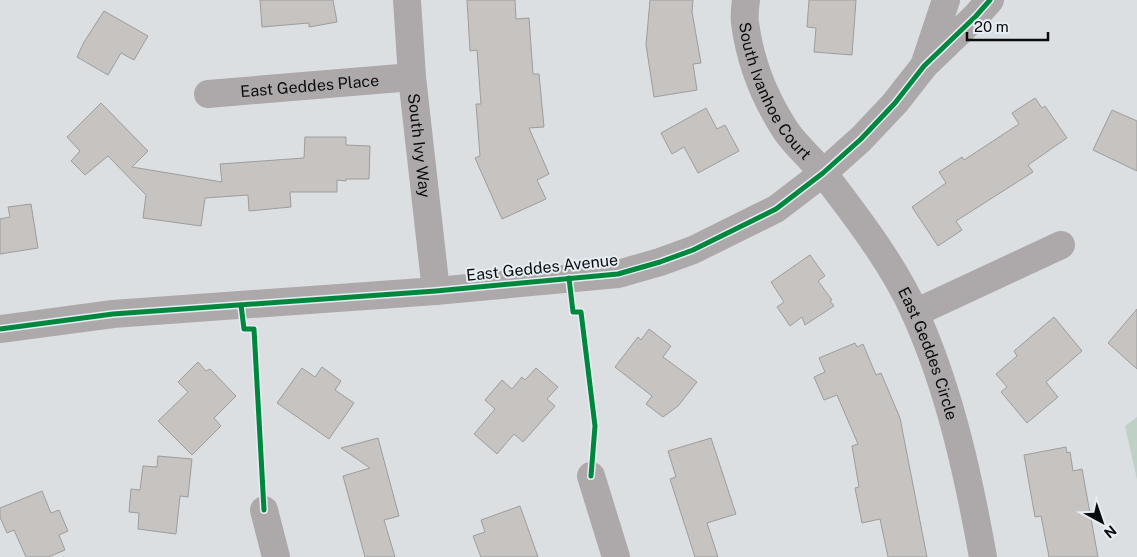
<svg xmlns="http://www.w3.org/2000/svg" width="1137" height="557" font-family="'Public Sans',sans-serif">
<rect width="100%" height="100%" fill="#dcdfe2"/>
<path fill="#bfd0c6" d="M 1137,417 L 1137,480 L 1125,426 Z"/>
<g fill="#c6c3c0" stroke="#9d9d9e">
<path d="M 260,0 L 333,0 L 337,22 L 309,27 L 309,23 L 262,27 Z"/>
<path d="M 467,0 L 515,0 L 516,19 L 529,18 L 533,74 L 539,74 L 544,127 L 529,128 L 549,174 L 537,180 L 546,199 L 502,219 L 475,158 L 480,156 L 476,104 L 481,104 L 477,50 L 470,51 Z"/>
<path d="M 650,0 L 693,0 L 692,12 L 701,63 L 693,64 L 697,90 L 654,97 L 646,45 Z"/>
<path d="M 809,0 L 856,0 L 852,55 L 814,52 L 816,28 L 807,27 Z"/>
<path d="M 104,11 L 148,36 L 134,60 L 121,53 L 108,75 L 77,57 L 84,42 Z"/>
<path d="M 1035,98 L 1042,108 L 1045,106 L 1067,138 L 1028,165 L 1033,172 L 956,221 L 962,230 L 938,246 L 912,207 L 946,183 L 939,172 L 962,157 L 964,160 L 1019,124 L 1012,113 Z"/>
<path d="M 101,103 L 148,151 L 132,167 L 222,182 L 220,164 L 304,158 L 305,137 L 346,137 L 346,145 L 370,146 L 369,179 L 346,179 L 346,181 L 337,180 L 337,192 L 290,192 L 291,207 L 249,211 L 248,195 L 205,198 L 201,226 L 143,218 L 146,195 L 108,156 L 85,175 L 71,161 L 80,151 L 67,137 Z"/>
<path d="M 706,108 L 717,129 L 725,125 L 739,151 L 698,173 L 684,147 L 672,154 L 661,133 Z"/>
<path d="M 1112,110 L 1137,121 L 1137,171 L 1093,150 Z"/>
<path d="M 31,204 L 38,248 L 0,254 L 0,219 L 10,217 L 8,207 Z"/>
<path d="M 810,255 L 825,276 L 818,281 L 832,300 L 830,301 L 834,306 L 805,325 L 802,317 L 790,326 L 777,307 L 784,302 L 771,282 Z"/>
<path d="M 1137,309 L 1137,369 L 1108,343 Z"/>
<path d="M 1054,317 L 1082,351 L 1046,382 L 1058,397 L 1027,423 L 1001,392 L 1007,387 L 996,374 L 1017,356 L 1014,351 Z"/>
<path d="M 649,329 L 671,346 L 663,357 L 697,382 L 678,406 L 663,417 L 646,404 L 652,396 L 615,367 L 638,337 L 641,340 Z"/>
<path d="M 855,343 L 857,347 L 863,344 L 876,375 L 881,373 L 900,418 L 927,557 L 888,557 L 880,519 L 862,523 L 855,488 L 859,487 L 852,446 L 858,444 L 837,395 L 824,400 L 814,377 L 825,372 L 819,358 Z"/>
<path d="M 198,362 L 206,371 L 210,369 L 236,396 L 214,418 L 221,426 L 192,455 L 158,421 L 188,392 L 178,382 Z"/>
<path d="M 322,367 L 341,381 L 335,390 L 354,403 L 329,439 L 277,403 L 302,368 L 315,377 Z"/>
<path d="M 536,368 L 558,387 L 547,399 L 555,406 L 523,442 L 514,434 L 497,454 L 474,434 L 495,409 L 485,400 L 502,380 L 512,389 L 522,377 L 525,380 Z"/>
<path d="M 378,438 L 399,516 L 384,520 L 395,557 L 365,557 L 343,476 L 370,468 L 341,448 Z"/>
<path d="M 711,438 L 736,514 L 707,523 L 718,557 L 695,557 L 670,479 L 676,477 L 668,451 Z"/>
<path d="M 1066,447 L 1067,453 L 1070,452 L 1073,471 L 1082,469 L 1098,557 L 1049,557 L 1041,516 L 1035,517 L 1024,455 Z"/>
<path d="M 158,456 L 192,459 L 188,497 L 180,496 L 176,534 L 138,529 L 139,513 L 129,512 L 131,489 L 140,490 L 143,466 L 157,467 Z"/>
<path d="M 42,491 L 51,513 L 59,510 L 68,531 L 59,535 L 65,550 L 48,557 L 26,557 L 14,530 L 7,533 L 0,517 L 0,508 Z"/>
<path d="M 520,506 L 538,557 L 481,557 L 473,536 L 485,532 L 481,520 Z"/>
</g>
<g fill="none" stroke-linecap="round" stroke-linejoin="round">
<g stroke="#ada9ab" stroke-width="28">
<path id="s1" d="M 407,0 L 412,77 L 436,291"/>
<path id="s2" d="M 746,0 C 745,7 744,15 745,23 C 750,61 765,99 786,131 C 797,147 812,159 824,174 C 856,216 894,265 915,313 C 950,391 968,474 983,557"/>
<path d="M 925,63 L 946,0"/>
<path id="s3" d="M 208,94 L 412,77"/>
<path d="M 915,313 L 1061,245"/>
<path d="M 0,329 L 113,314 L 436,291 L 618,274 L 660,262 L 693,250 L 776,209 L 823,173 L 861,139 L 895,103 L 924,66 L 976,16 L 990,0"/>
<path d="M 591,476 L 616,557"/>
<path d="M 264,510 L 276,557"/>
</g>
<g stroke="#e6edf3" stroke-width="8">
<g id="cycleway">
<path d="M 569,278 L 573,312 L 581,312 L 595,426 L 591,476"/>
<path d="M 241,305 L 244,329 L 254,329 L 264,510"/>
<path d="M 0,329 L 113,314 L 436,291 L 618,274 L 660,262 L 693,250 L 776,209 L 823,173 L 861,139 L 895,103 L 924,66 L 976,16 L 990,0"/>
</g>
</g>
<use href="#cycleway" stroke="#00873e" stroke-width="5"/>
</g>
<g text-anchor="middle" stroke-width="4" stroke-linejoin="round" paint-order="stroke">
<g font-size="16" fill="#090b0d" stroke="#e6edf3">
<text dy="6" stroke="none"><textPath href="#s3" startOffset="102">East Geddes Place</textPath></text>
<text dy="6" stroke="none"><textPath href="#s2" startOffset="98">South Ivanhoe Court</textPath></text>
<text dy="6" stroke="none"><textPath href="#s1" startOffset="146">South Ivy Way</textPath></text>
<text transform="translate(542 267) rotate(-6)" y="6">East Geddes Avenue</text>
<text dy="6" stroke="none"><textPath href="#s2" startOffset="406">East Geddes Circle</textPath></text>
</g>
</g>
<g transform="translate(1102 522) rotate(140)" stroke="#e6edf3" stroke-width="4" paint-order="stroke">
<path d="M0-4L9 19L0 12L-9 19Z" fill="#090b0d"/>
<text y="-8" font-size="14" font-weight="bold" text-anchor="middle" fill="#090b0d">N</text>
</g>
<path d="M967 32v8h81v-8" fill="none" stroke="#090b0d" stroke-width="2.5"/>
<text x="974" y="32" font-size="15" fill="#090b0d" stroke="#e6edf3" stroke-width="4" paint-order="stroke">20 m</text>
</svg>
